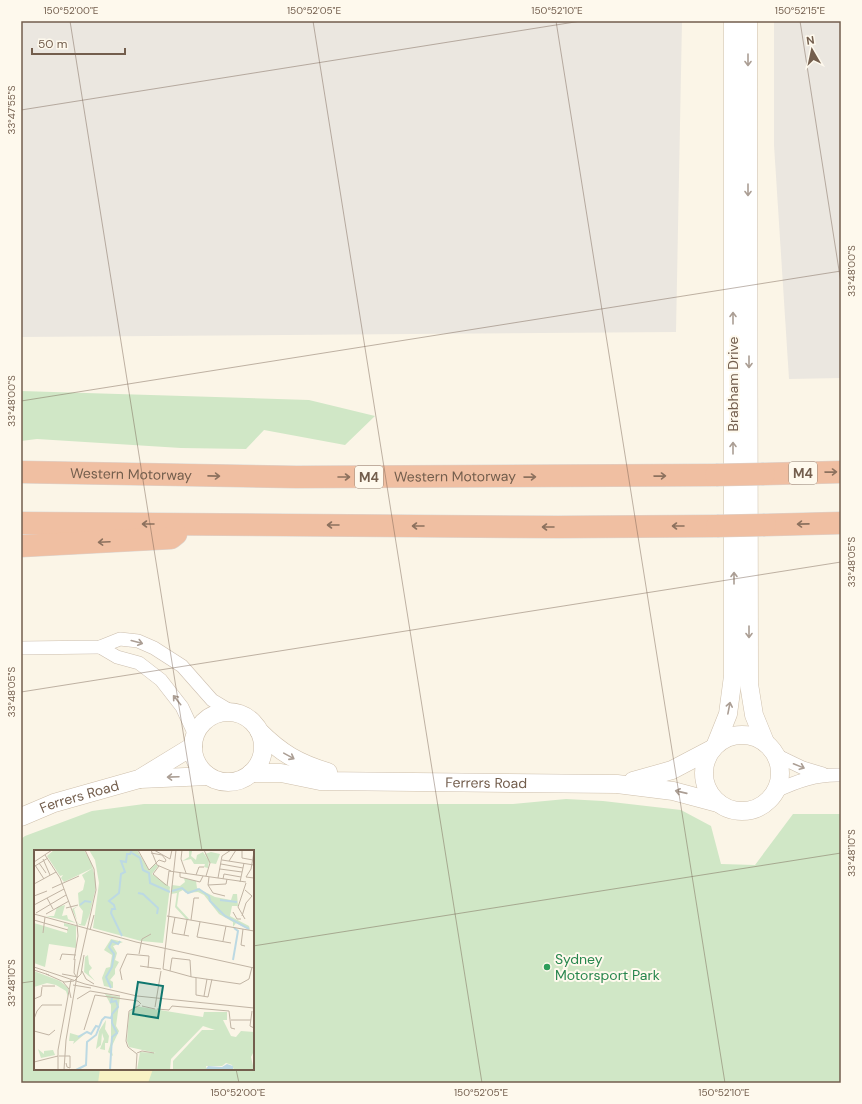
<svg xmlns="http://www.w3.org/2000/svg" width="862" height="1104" font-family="'DM Sans',sans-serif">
<rect width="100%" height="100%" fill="#fbf5e7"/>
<g fill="#ebe7e0">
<path d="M 21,21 L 682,21 L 676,332 L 21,337 Z"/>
<path d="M 774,21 L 841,21 L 841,378 L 789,379 L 774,145 Z"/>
</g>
<g fill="#d0e7c6" fill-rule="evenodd">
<path d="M 21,391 L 309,400 L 375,416 L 345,445 L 264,430 L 246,449 L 181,448 L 37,439 L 21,441 Z"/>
<path d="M 566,799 L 603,801 L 681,810 L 711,826 L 721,864 L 755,865 L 793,814 L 841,814 L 841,1083 L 21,1083 L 21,839 L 25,836 L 92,811 L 144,804 L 513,804 ZM 35,851 L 253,851 L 253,1069 L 35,1069 Z"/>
</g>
<path fill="#f8f2c4" d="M 100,1069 L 153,1069 L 148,1083 L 98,1083 Z"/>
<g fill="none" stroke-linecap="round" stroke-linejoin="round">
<g stroke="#ccbeae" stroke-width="14">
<g id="street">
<path d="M 100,647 L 117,657 L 139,663 L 161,680 L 182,707 L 195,735"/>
<path d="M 21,648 L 100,647 L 120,639 L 138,641 L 154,648 L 182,666 L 212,700 L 232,712"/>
<path d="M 776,755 L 803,768 L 823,774"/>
<path d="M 776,791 C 797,781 817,774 841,775"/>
</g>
</g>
<g stroke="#cebfab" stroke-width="19">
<g id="secondary">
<path d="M 748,21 L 749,684 L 754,715 L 765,742"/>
<circle cx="228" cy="747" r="35"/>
<path d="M 259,731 C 281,753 298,763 328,772"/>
<circle cx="742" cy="773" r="38"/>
<path d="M 716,744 L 728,714 L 733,676 L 733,21"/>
<path id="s1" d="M 251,773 L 281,773 L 320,781 L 617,784 L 673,791 L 718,803"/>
<path d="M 140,779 L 208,776"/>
<path d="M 633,781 L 672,770 L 712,749"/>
<path id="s2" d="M 21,817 L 54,803 L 139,779 L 193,746"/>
</g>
</g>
<g stroke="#dbd5d1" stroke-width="23">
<g id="highway">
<path id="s3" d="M 21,472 L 296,477 L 716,475"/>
<path d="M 764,474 L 841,472"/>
<path d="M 21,523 L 558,527 L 717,526"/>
<path d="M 765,525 L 841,523"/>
<path d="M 21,546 L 171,538 L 176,534"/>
</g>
</g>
<use href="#street" stroke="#fff" stroke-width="13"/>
<use href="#secondary" stroke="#fff" stroke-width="18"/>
<use href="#highway" stroke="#f0bfa2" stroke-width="22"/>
<g stroke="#dbd5d1" stroke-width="23" stroke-linecap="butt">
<g id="highway-bridge">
<path d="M 716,475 L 764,474"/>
<path d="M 717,526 L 765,525"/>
</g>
</g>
<use href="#highway-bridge" stroke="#f0bfa2" stroke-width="22"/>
</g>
<defs><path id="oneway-shaft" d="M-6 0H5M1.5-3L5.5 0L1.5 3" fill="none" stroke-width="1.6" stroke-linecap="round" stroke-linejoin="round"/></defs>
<g stroke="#ab9e94">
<use href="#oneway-shaft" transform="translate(748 60) rotate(90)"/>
<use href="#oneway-shaft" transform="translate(748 190) rotate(90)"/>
<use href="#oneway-shaft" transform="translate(733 318) rotate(-90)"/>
<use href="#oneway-shaft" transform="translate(749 362) rotate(90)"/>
<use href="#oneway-shaft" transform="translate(733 448) rotate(-90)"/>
<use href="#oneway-shaft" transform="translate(734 578) rotate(-90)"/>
<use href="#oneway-shaft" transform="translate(749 632) rotate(90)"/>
<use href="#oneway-shaft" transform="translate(137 642) rotate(15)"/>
<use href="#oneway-shaft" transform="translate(177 700) rotate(-129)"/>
<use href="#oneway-shaft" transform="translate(729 708) rotate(-79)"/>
<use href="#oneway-shaft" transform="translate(289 756) rotate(29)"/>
<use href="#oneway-shaft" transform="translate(799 766) rotate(22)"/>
<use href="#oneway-shaft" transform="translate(173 777) rotate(178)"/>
<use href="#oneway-shaft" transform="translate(681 792) rotate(-167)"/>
</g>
<g stroke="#8c715e">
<use href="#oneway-shaft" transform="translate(831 472) rotate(-1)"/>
<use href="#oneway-shaft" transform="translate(214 476) rotate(1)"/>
<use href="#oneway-shaft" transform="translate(660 476) rotate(-1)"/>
<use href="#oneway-shaft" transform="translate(344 477)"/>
<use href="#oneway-shaft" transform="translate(530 477) rotate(-1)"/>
<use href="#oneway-shaft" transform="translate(148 524) rotate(-180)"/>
<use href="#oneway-shaft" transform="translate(803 524) rotate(179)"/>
<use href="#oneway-shaft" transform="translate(333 525) rotate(-180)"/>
<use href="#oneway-shaft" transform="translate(418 526) rotate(-180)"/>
<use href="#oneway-shaft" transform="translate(678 526) rotate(180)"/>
<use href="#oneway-shaft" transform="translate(548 527) rotate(-180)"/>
<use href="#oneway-shaft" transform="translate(104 542) rotate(177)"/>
</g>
<path fill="none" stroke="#735e4d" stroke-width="1" stroke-opacity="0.45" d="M 70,21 L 202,851M 313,21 L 482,1083M 556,21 L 725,1083M 800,21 L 841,283M 21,110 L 581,21M 21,401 L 841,271M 21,692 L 841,562M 253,946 L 841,853M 21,983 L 35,981M 236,1069 L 239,1083"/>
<circle fill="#2e9e5b" stroke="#fef9ed" stroke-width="1.5" cx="547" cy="967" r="4"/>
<g text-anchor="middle" stroke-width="4" stroke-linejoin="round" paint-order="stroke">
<g fill="#fef9ed" stroke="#9d8c7d" stroke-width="1">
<rect x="789" y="462" width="28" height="22" rx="3"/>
<rect x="355" y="466" width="28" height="22" rx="3"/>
</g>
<g font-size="13" font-weight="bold" fill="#735e4d">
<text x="803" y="478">M4</text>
<text x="369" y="482">M4</text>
</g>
<g font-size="14" fill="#735e4d" stroke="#fef9ed">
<text transform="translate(733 384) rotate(-90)" y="5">Brabham Drive</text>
<text dy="5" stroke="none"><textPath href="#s3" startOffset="110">Western Motorway</textPath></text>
<text dy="5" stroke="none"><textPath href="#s3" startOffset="434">Western Motorway</textPath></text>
<text dy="5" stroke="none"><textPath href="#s1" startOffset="236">Ferrers Road</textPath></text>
<text dy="5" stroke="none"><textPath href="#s2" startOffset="62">Ferrers Road</textPath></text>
</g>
<g font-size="14" fill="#27864d" stroke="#fef9ed" text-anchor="start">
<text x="555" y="964">Sydney<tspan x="555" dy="16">Motorsport Park</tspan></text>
</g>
</g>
<g transform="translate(34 850)">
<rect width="220" height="220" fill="#fbf5e7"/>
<path d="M 20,0 L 50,0 L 57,12 L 61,27 L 62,37 L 53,76 L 55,65 L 51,76 L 45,75 L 38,59 L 44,56 L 40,59 L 44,74 L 47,74 L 49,61 L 45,56 L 44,43 L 49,40 L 51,31 L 48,25 L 59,18 L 30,32 L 27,28 L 29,25 L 26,26 L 13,6 ZM 55,0 L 103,0 L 115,20 L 121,14 L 124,16 L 118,24 L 136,37 L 129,93 L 107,91 L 59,78 L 65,33 L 61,10 ZM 155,0 L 158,1 L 157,6 L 162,10 L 163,5 L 169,2 L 175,11 L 174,18 L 170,17 L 171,14 L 160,14 L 157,9 L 148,11 L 155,7 ZM 177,2 L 186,4 L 182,14 L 176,13 L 171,4 ZM 150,28 L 162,31 L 163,38 L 181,47 L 197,50 L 199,44 L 203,44 L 204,56 L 198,56 L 196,66 L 215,76 L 216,80 L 202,73 L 199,77 L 199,72 L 185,64 L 170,45 L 164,42 L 152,43 L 149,40 L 145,42 L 143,56 L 155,69 L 152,69 L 141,57 L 143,43 L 137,44 L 138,35 L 146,36 L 151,32 ZM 31,55 L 28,66 L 33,65 L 34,69 L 42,73 L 12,66 L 20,66 L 23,57 ZM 0,73 L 33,83 L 34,77 L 30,76 L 30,73 L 42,76 L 42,98 L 15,94 L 11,117 L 0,113 ZM 77,89 L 89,92 L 79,96 L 83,103 L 81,110 L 85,112 L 81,119 L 81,124 L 76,130 L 79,132 L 79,138 L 70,136 L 68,128 L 72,118 L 76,117 L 78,105 L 70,100 ZM 54,105 L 55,114 L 58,118 L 55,121 L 55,124 L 61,131 L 50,122 L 51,107 ZM 0,121 L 26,131 L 34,138 L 34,147 L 32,141 L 22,135 L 13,133 L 0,137 ZM 71,144 L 86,147 L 82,176 L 85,181 L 77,198 L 79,206 L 74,202 L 77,192 L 77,155 ZM 101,156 L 169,167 L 170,162 L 193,162 L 193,170 L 189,170 L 197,186 L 202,187 L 207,181 L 220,182 L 220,201 L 217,207 L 220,220 L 200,220 L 198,215 L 192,213 L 188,216 L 172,216 L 173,220 L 139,220 L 139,211 L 168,180 L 181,180 L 169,176 L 137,209 L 136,220 L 103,220 L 106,202 L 122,203 L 95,197 L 93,191 L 95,163 ZM 72,170 L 71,179 L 75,186 L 74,193 L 71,193 L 71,200 L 66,199 L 70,189 L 68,183 L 67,195 L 62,199 L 65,181 ZM 36,183 L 46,186 L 52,183 L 39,194 L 40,191 L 35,191 ZM 4,199 L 10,204 L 10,201 L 19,200 L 21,205 L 7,208 Z" fill="#d0e7c6"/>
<path d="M 193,214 L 199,216 L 199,220 L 172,219 L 174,216 L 188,217 Z" fill="#bcd9e3"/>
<path fill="none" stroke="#bcd9e3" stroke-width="2" d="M 98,3 L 106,8 L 109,20 L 115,23 L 116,33 L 136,42M 138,41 L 148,38 L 154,43 L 165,39 L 175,46 L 176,51 L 191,66 L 215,79M 104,43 L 109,44 L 124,58 L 123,64M 186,50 L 203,52M 46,55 L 51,51 L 57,52M 88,86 L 77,63 L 78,59 L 81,59 L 80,55 L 75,51 L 85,43 L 87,24 L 91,22 L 87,11 L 92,12 L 93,4 L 96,4 L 98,0M 199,110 L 204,81 L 200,78M 77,138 L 72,127 L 78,117 L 80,104 L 75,97 L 78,91 L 84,94 L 86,91M 44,187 L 53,182 L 57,184 L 62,176 L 65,177M 42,220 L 52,215 L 53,192 L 62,185 L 68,170 L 71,167 L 77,168 L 78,165M 76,220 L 78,187 L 83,183 L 78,173 L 78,164 L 84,157 L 82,151 L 77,152 L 78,148"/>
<path fill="none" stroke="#c1b4a4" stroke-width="1" d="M 104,0 L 115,20 L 125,10 L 131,12 L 132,10 L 128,5 L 117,3M 117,0 L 123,15 L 137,21M 120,0 L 136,9 L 138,0M 148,0 L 147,9 L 152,23M 170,0 L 176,13 L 172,26M 208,0 L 208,8 L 219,10M 220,2 L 217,19 L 212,27 L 220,28M 11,5 L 26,28 L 43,74 L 44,86 L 40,110M 9,9 L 16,25M 188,10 L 220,15M 195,11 L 202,0M 0,12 L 18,0M 5,13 L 12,23M 187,14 L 209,18M 1,15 L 10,29M 1,16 L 14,8M 125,16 L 119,24 L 132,35M 186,19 L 208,22M 135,21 L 212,32M 146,22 L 146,27 L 166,32 L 169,26M 162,25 L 165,17 L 170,17M 175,27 L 174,35 L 179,43 L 191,46M 184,28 L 188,6 L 197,0M 189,29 L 190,24 L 207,27M 206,32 L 210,13M 0,34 L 22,22M 174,35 L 192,34 L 193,29M 133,36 L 135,21M 18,38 L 45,26M 0,46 L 13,41M 13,48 L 19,59M 0,55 L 30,39M 32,58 L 44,55M 199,62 L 203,69 L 207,69M 2,63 L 32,45M 0,64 L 102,92 L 220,118M 12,64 L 35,51M 133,66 L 220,81M 208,66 L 212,53 L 218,46 L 211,40M 141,67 L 138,83 L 155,86M 211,69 L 204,57 L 212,33M 0,70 L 34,80M 157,70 L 160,48 L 165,48M 166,72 L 163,87 L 197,93M 209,79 L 207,95 L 211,96M 56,80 L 60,65M 9,83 L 11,67M 150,85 L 153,70M 189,91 L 192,76M 105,104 L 108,89 L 117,84M 41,109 L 40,123 L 42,126M 26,110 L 28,104 L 42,105M 106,116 L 127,119M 0,117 L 51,134 L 103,146 L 220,158M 129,119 L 158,127 L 206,134 L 215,129 L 218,117M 129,119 L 142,0M 0,120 L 15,125M 48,121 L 52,129 L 60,134M 136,121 L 138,108 L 156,110 L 157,127M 12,124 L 30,132 L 40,131 L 47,124 L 50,105M 28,124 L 44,127M 162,128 L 162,145 L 174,147 L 178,129M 88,130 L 86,120 L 93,104 L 115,106 L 114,118M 29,132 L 35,139 L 37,148M 39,135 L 57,138M 8,136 L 21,136M 170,146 L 173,129M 0,149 L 7,146 L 8,137M 43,149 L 56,141 L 86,146M 108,156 L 121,159M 121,157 L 127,121M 123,159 L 135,160 L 138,156 L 195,161 L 197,178 L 201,179M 218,161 L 216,176 L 220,178M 0,169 L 3,161 L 8,155 L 28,155M 197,170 L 217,170M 50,180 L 61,145 L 104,151 L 107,154M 0,181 L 15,185 L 21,180M 103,203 L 108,201 L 120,203M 25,206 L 36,206 L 36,218 L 33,217 L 32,213M 0,212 L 24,206M 24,220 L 24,200 L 37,130M 30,220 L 32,190 L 44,120 L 62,40 L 60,19 L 51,0M 102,220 L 103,204 L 94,197 L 92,191 L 95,161 L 106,155"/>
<path fill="#0f766e" fill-opacity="0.15" stroke="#0f766e" stroke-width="2" d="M 104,132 L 129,136 L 124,168 L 99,164 Z"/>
<rect width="220" height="220" fill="none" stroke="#735e4d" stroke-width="2"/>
</g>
<rect width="862" height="1104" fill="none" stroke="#fef9ed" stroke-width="44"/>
<g transform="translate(812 50) rotate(351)" stroke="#fef9ed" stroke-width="3" paint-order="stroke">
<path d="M0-3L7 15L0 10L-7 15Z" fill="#735e4d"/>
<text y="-6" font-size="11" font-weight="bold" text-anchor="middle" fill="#735e4d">N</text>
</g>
<path d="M32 48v6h93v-6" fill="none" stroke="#735e4d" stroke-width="2"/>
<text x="38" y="48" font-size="12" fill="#735e4d" stroke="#fef9ed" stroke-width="3" paint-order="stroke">50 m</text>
<rect x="22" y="22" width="818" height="1060" fill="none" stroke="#735e4d" stroke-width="1.5"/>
<g font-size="10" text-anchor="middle" fill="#735e4d">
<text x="71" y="14">150°52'00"E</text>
<text x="314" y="14">150°52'05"E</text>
<text x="557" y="14">150°52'10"E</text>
<text x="800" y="14">150°52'15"E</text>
<text transform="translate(11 110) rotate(-90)" y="4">33°47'55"S</text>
<text transform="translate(851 271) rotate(-90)" y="4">33°48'00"S</text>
<text transform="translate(11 401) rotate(-90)" y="4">33°48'00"S</text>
<text transform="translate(851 562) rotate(-90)" y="4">33°48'05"S</text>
<text transform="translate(11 692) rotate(-90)" y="4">33°48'05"S</text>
<text transform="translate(851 853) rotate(-90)" y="4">33°48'10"S</text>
<text transform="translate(11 983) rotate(-90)" y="4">33°48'10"S</text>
<text x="238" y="1096">150°52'00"E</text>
<text x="481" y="1096">150°52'05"E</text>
<text x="724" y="1096">150°52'10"E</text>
</g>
</svg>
